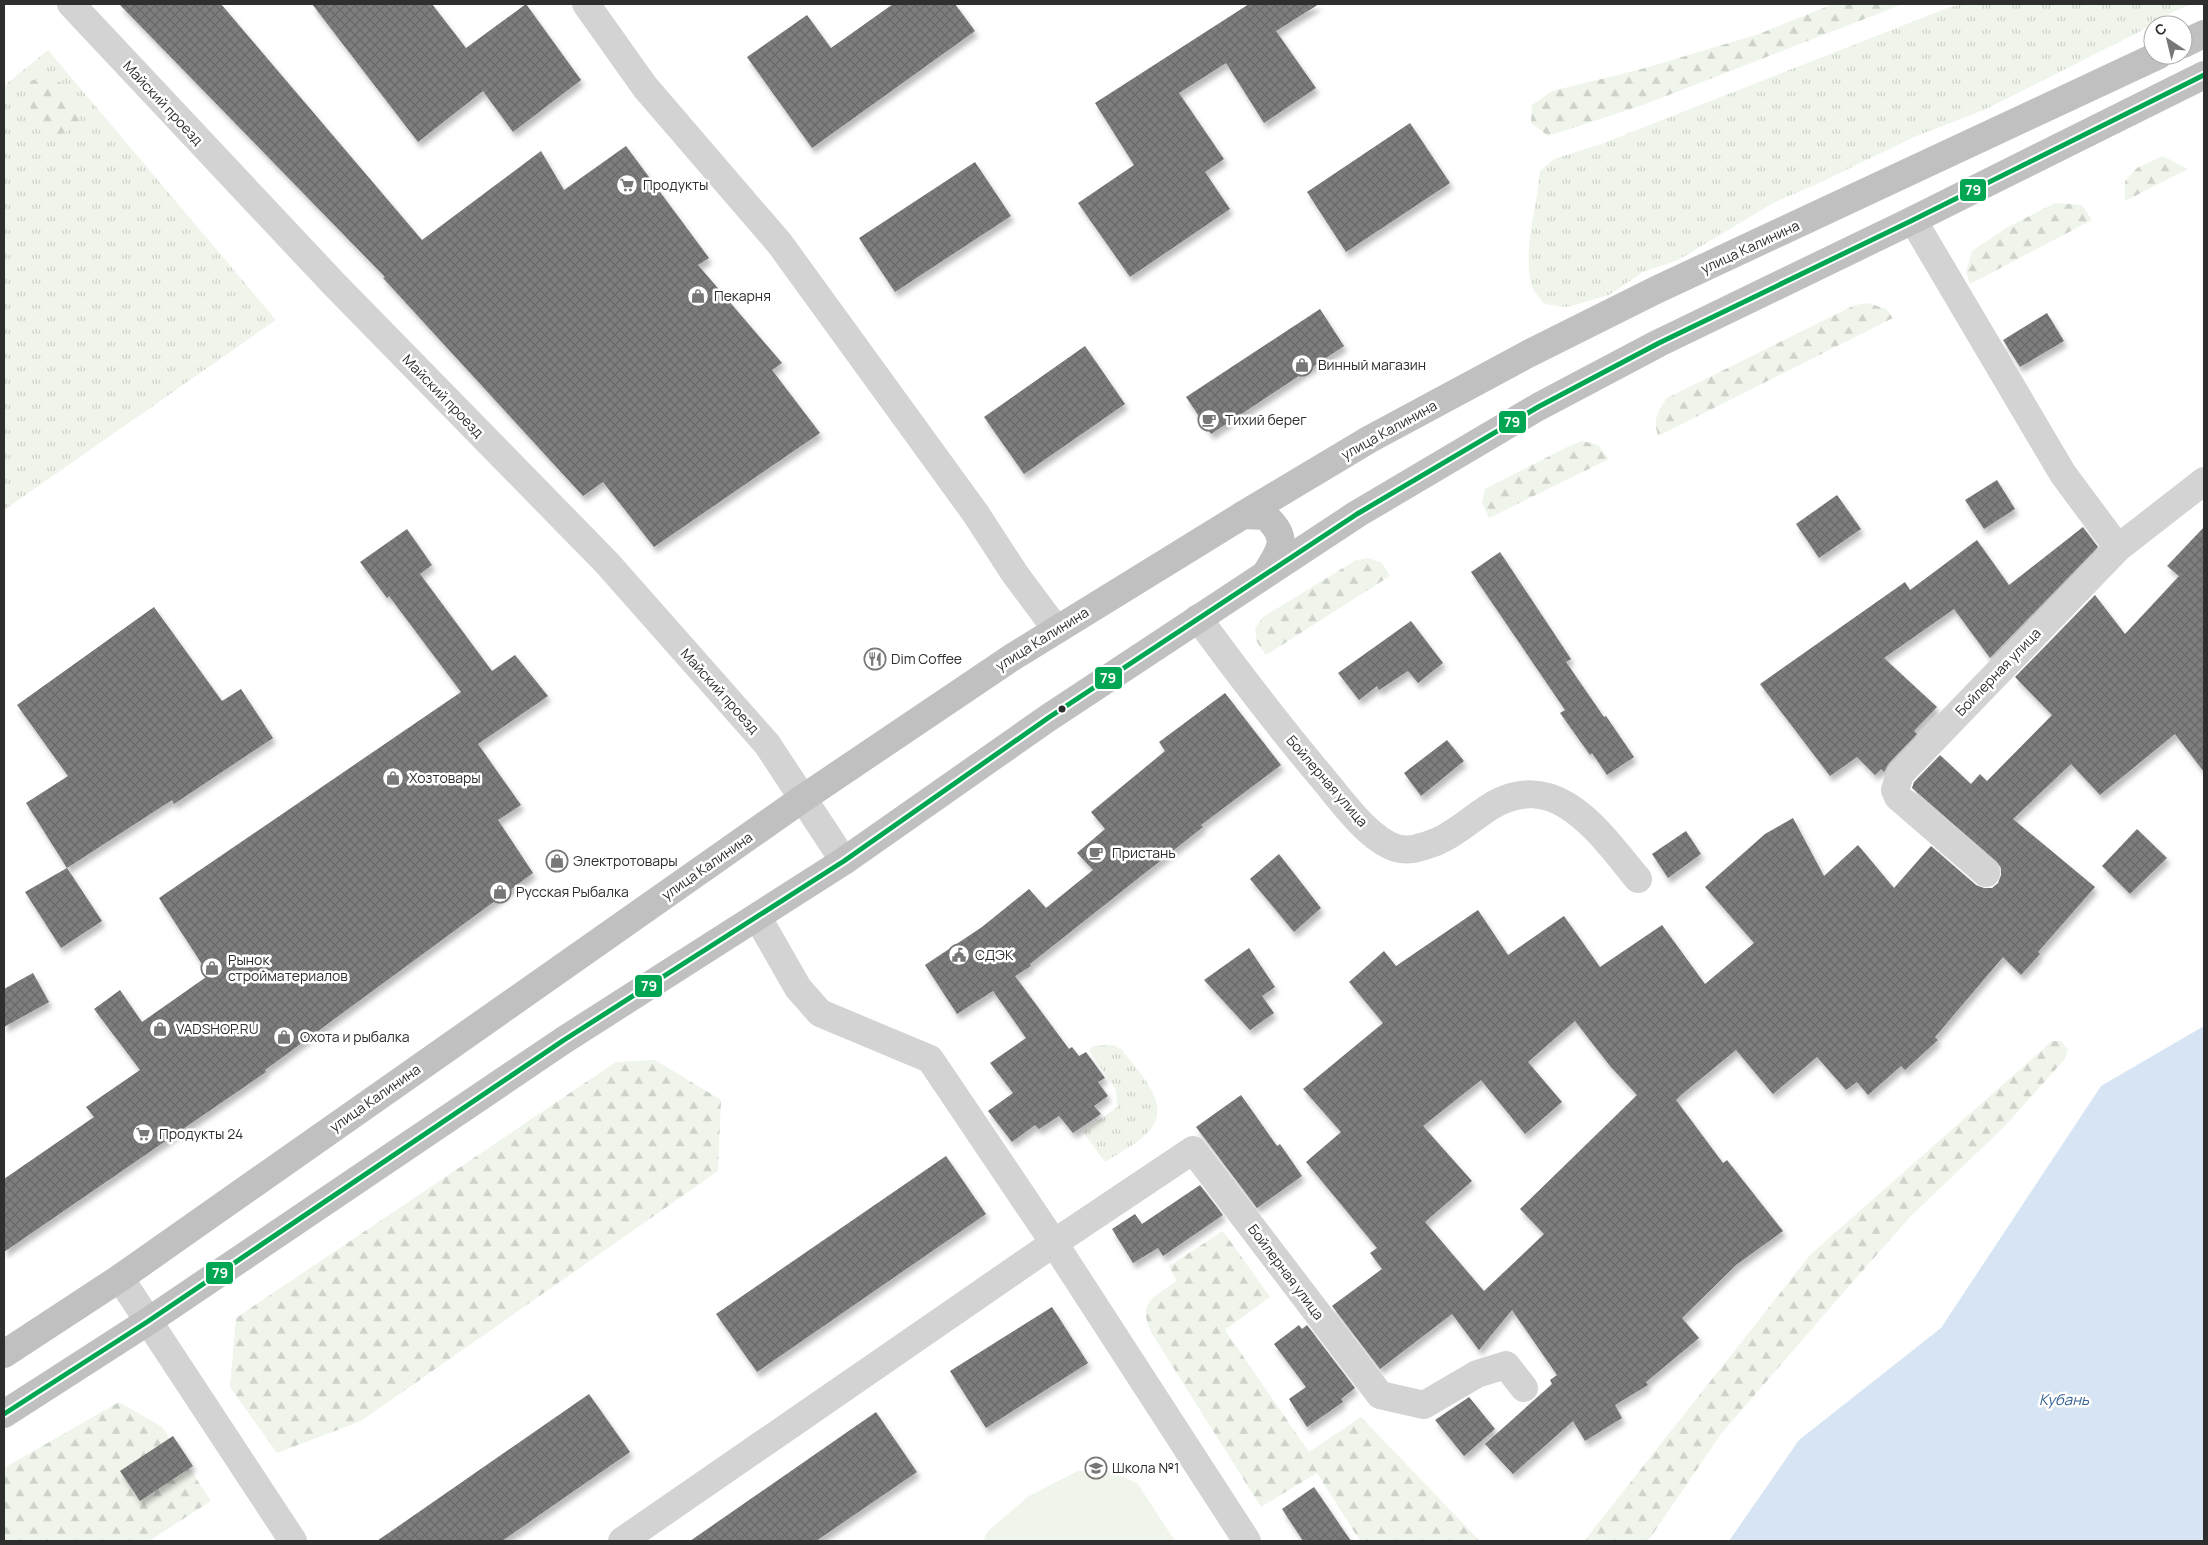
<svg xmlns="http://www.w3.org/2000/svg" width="2208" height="1545" font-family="Manrope,sans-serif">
<defs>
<pattern id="grass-tufts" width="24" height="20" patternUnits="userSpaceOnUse" patternTransform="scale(1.25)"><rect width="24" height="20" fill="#eff5eb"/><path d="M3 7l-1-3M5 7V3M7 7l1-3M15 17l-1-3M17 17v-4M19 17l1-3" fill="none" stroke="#cdd2ca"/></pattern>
<pattern id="forest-firs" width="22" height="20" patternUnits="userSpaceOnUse" patternTransform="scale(1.25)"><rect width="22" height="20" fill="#eff5eb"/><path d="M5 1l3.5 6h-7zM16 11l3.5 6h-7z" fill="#cdd2ca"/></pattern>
<pattern id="building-cross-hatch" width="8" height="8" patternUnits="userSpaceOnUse" patternTransform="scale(1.25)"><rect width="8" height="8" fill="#7e7e7e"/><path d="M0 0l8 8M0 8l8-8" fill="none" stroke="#686868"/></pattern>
<filter id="shadow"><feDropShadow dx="3" dy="5.5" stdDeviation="2.5" flood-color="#0004"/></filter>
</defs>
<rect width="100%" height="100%" fill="#fff"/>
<g fill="url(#grass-tufts)">
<path d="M 1963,4 L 2192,4 L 2166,15 L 2137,33 L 1984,110 L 1914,137 L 1817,184 L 1773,203 L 1678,260 L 1643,272 L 1609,295 L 1567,307 L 1544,304 C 1540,298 1533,291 1531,284 C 1523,247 1537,208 1540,171 L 1554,159 L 1601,144 L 1950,7 Z"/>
<path d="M 48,50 L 276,320 L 4,510 L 4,86 Z"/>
<path d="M 1104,1045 L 1114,1045 L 1121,1049 C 1137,1070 1173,1104 1150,1130 C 1139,1143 1119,1153 1105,1162 L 1083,1132 L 1117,1107 L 1116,1090 L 1089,1050 L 1094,1046 Z"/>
</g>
<g fill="url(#forest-firs)">
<path d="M 1833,4 L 1903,4 L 1643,105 L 1548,136 L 1531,123 L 1532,105 L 1552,91 L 1638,70 L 1759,34 Z"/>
<path d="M 42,78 L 60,82 L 82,112 C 77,126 65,136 51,136 C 37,123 28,108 25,90 L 31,81 Z"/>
<path d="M 2163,156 L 2188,169 L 2125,201 L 2125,181 L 2137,168 Z"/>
<path d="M 2055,203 L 2082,205 L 2092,220 L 1970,284 L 1966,272 L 1972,251 L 2006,228 Z"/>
<path d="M 1868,303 L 1886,309 L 1893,318 L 1658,436 C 1653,419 1657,412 1667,398 L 1855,305 Z"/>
<path d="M 1582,441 L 1598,445 L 1609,459 L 1489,518 L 1482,503 L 1485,489 L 1567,447 Z"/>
<path d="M 1368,558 L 1382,563 L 1390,576 L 1266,655 L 1257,642 L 1255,628 L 1263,617 L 1356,560 Z"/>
<path d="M 2052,1041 L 2061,1041 L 2068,1050 L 2064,1060 L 2005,1126 L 1911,1216 L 1842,1294 L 1721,1434 L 1648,1541 L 1584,1541 L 1811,1254 Z"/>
<path d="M 655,1060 L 721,1100 L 718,1171 L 361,1421 L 277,1453 L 230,1387 L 236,1318 L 616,1062 Z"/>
<path d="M 1223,1231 L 1270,1297 L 1225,1330 L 1309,1452 L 1361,1417 L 1480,1541 L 1360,1541 L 1317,1473 L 1261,1507 L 1151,1332 C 1137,1301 1154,1297 1177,1281 L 1169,1266 Z"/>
<path d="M 119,1402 L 162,1427 L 211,1501 L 149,1541 L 4,1541 L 4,1468 Z"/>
</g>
<path fill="#eff5eb" d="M 1106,1470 L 1137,1483 L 1175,1541 L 983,1541 L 988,1531 L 1029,1496 L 1078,1471 Z"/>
<path fill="#d6e4f3" d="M 2204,1026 L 2204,1541 L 1729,1541 L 1799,1440 L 1941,1328 L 2101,1086 Z"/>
<g fill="url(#building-cross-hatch)" fill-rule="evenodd" filter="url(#shadow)">
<path d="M 119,4 L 221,4 L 422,240 L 541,151 L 564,190 L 626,146 L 709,258 L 698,265 L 782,363 L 772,370 L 820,433 L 654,547 L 603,482 L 583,496 L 383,278 L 385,277 Z"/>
<path d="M 312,4 L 432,4 L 466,48 L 526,4 L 581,80 L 513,132 L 483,91 L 418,142 Z"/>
<path d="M 893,4 L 955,4 L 975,31 L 812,148 L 747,57 L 807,15 L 831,48 Z"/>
<path d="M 1249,4 L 1319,4 L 1276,31 L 1316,88 L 1264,123 L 1226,63 L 1179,93 L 1224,159 L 1205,172 L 1230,209 L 1130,277 L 1078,203 L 1134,165 L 1095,103 Z"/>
<path d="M 1410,123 L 1450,183 L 1346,252 L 1307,192 Z"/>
<path d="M 975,162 L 1011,216 L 895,292 L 859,238 Z"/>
<path d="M 1320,309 L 1344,346 L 1211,434 L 1186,397 Z"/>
<path d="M 2047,313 L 2064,341 L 2020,367 L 2003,340 Z"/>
<path d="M 1085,346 L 1125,404 L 1024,474 L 984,417 Z"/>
<path d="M 1997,480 L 2015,509 L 1984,529 L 1965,500 Z"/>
<path d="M 1837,495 L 1861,529 L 1819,558 L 1796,524 Z"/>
<path d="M 2083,527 L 2098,547 L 1990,658 L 1954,609 L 1884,658 L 1937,707 L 1914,731 L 1917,734 L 1889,763 L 1884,772 L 1881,769 L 1875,775 L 1857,757 L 1830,776 L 1760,684 L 1905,582 L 1910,590 L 1977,540 L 2009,585 Z"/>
<path d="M 2204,527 L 2204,772 L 2175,734 L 2100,795 L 2071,764 L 2013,819 L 2095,887 L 2038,952 L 2040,954 L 2021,975 L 2003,957 L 1935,1037 L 1938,1040 L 1905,1070 L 1901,1066 L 1868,1095 L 1857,1082 L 1846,1090 L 1817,1057 L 1773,1094 L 1736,1050 L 1681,1095 L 1676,1100 L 1723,1163 L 1727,1160 L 1783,1231 L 1736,1265 L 1682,1318 L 1699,1338 L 1646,1382 L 1648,1385 L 1615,1405 L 1622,1418 L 1585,1441 L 1573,1421 L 1513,1474 L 1485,1444 L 1552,1384 L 1550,1380 L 1557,1375 L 1512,1310 L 1479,1350 L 1452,1314 L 1380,1369 L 1332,1306 L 1382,1269 L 1370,1253 L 1377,1248 L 1306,1162 L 1341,1132 L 1303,1089 L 1383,1023 L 1349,982 L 1384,951 L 1396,966 L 1478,910 L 1508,955 L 1564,916 L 1600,967 L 1662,925 L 1705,984 L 1754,943 L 1705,887 L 1765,834 L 1793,818 L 1824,876 L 1858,845 L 1894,888 L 1931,846 L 1976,885 L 1984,888 L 1992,888 L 1998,883 L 2001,875 L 2001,868 L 1997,862 L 1912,788 L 1914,782 L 1940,755 L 1971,784 L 1980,774 L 1987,781 L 2052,715 L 2015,677 L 2095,595 L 2125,634 L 2179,576 L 2167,566 ZM 1575,1021 L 1610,1066 L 1637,1095 L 1520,1209 L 1544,1234 L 1484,1291 L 1425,1222 L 1472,1181 L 1423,1126 L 1481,1080 L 1525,1134 L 1562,1102 L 1528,1062 Z"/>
<path d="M 407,529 L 432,565 L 420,574 L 492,671 L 515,655 L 548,696 L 478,744 L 521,805 L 498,820 L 533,873 L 265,1070 L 266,1072 L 4,1252 L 4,1179 L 94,1117 L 86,1107 L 140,1070 L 94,1009 L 120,990 L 142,1022 L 209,975 L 159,898 L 461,692 L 389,596 L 387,598 L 360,562 Z"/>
<path d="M 1500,552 L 1571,659 L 1566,662 L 1604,717 L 1606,716 L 1634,757 L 1607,775 L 1592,753 L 1590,755 L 1560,713 L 1565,710 L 1471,572 Z"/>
<path d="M 154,607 L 222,701 L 241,689 L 273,738 L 174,804 L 172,800 L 67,868 L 26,803 L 68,776 L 17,705 Z"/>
<path d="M 1411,621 L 1443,663 L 1418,683 L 1408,671 L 1379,690 L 1377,686 L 1359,700 L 1338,673 Z"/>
<path d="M 1225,693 L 1281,765 L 1201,825 L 1203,827 L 1030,964 L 1031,966 L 1015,976 L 1069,1049 L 1072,1047 L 1079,1056 L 1086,1052 L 1105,1078 L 1098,1082 L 1108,1096 L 1094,1106 L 1101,1114 L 1073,1133 L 1059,1116 L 1039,1129 L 1035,1125 L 1012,1142 L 988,1111 L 1013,1093 L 990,1063 L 1026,1038 L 993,991 L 957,1014 L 925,965 L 982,927 L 1029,889 L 1046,908 L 1093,870 L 1077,853 L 1105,829 L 1091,812 L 1165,751 L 1159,742 Z"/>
<path d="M 1447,740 L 1464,761 L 1421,796 L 1404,773 Z"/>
<path d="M 2137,829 L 2167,858 L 2130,894 L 2102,866 Z"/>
<path d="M 1686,831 L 1701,854 L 1668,878 L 1652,854 Z"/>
<path d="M 1279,854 L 1321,908 L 1294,932 L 1250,879 Z"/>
<path d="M 67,868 L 102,921 L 61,948 L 25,892 Z"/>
<path d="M 1249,948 L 1275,987 L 1262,996 L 1274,1013 L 1250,1030 L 1204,980 Z"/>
<path d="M 33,973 L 49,1002 L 4,1027 L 4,989 Z"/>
<path d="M 1241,1095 L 1277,1146 L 1280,1144 L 1302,1176 L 1257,1208 L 1196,1127 Z"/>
<path d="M 946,1156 L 986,1214 L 757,1372 L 716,1314 Z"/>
<path d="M 1200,1185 L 1223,1215 L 1163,1256 L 1158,1248 L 1133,1263 L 1112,1229 L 1135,1214 L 1142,1224 Z"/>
<path d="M 1052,1307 L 1088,1363 L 986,1428 L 950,1371 Z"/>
<path d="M 1299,1325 L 1302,1329 L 1307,1325 L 1355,1388 L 1341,1399 L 1343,1402 L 1307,1427 L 1289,1399 L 1306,1387 L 1274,1344 Z"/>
<path d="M 589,1394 L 630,1452 L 502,1541 L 377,1541 Z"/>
<path d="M 1469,1397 L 1495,1429 L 1464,1456 L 1435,1420 Z"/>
<path d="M 876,1412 L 917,1472 L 816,1541 L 690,1541 Z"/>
<path d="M 173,1436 L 193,1466 L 140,1501 L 120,1471 Z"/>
<path d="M 1314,1487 L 1351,1541 L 1303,1541 L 1282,1509 Z"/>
</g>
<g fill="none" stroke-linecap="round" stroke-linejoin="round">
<g stroke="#d3d3d3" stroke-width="28">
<path d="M 71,4 L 334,284 L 607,563 L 767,744 L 844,861"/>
<path d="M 586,4 L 645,87 L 780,244 L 976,514 L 1015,574 L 1056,629"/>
<path d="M 1913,220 L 2063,474 L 2118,548"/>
<path d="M 1198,618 C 1239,674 1280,728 1325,781 C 1343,803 1369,839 1396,848 C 1411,852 1422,847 1436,842 C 1456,834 1473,817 1493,805 C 1558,768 1601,835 1638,879"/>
<path d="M 1986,873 L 1898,797 L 1895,790 L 1900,774 L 2118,548 L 2204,481"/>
<path d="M 758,918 L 798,988 L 820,1013 L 930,1059 L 1054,1243 L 1247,1541"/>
<path d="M 120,1278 L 293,1541"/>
<path d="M 622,1541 L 1054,1243 L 1193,1150 L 1380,1395 L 1424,1405 L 1477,1374 L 1506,1365 L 1524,1388"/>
</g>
<g stroke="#c0c0c0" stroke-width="28">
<path d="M 2183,44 L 2204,34"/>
<path d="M 1243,515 L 1265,516 C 1290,538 1281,549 1266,573"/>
<path d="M 4,1354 L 120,1278 L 802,799 L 1011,658 L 1243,515 L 1370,439 L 1528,354 L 1656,290 L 2159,55"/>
<path d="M 4,1414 L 147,1322 L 564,1040 L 844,861 L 1048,718 L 1357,514 L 1538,407 L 1659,343 L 1913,220 L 2204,75"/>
</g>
<g stroke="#fff" stroke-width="9">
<path id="bus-1" d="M 4,1414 L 147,1322 L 564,1040 L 844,861 L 1048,718 L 1357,514 L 1538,407 L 1659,343 L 1913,220 L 2204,75"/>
</g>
<use href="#bus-1" stroke="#00a651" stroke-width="5"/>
</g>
<defs>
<g id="supermarket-ring" transform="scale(1.125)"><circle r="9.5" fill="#fff" stroke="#777" stroke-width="1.5"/><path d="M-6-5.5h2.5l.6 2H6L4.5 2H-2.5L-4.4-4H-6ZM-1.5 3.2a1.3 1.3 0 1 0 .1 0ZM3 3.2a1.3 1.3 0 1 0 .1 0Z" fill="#777"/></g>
<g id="shop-ring" transform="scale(1.125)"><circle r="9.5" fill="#fff" stroke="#777" stroke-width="1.5"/><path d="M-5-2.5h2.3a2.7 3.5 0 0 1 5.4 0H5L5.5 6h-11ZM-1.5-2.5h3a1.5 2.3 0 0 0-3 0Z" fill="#777"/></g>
<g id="cafe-ring" transform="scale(1.125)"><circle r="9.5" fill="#fff" stroke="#777" stroke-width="1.5"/><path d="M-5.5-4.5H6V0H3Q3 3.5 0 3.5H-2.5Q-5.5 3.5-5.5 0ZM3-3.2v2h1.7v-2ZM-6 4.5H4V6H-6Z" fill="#777"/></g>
<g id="restaurant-ring" transform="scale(1.125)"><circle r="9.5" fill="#fff" stroke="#777" stroke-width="1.5"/><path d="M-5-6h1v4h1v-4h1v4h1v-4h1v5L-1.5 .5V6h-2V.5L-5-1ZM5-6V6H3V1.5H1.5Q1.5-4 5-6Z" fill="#777"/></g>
<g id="civic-ring" transform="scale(1.125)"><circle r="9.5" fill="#fff" stroke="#777" stroke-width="1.5"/><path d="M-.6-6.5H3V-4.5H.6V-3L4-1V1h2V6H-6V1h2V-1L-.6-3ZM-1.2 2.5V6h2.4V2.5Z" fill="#777"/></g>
<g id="school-ring" transform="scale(1.125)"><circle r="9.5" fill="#fff" stroke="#777" stroke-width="1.5"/><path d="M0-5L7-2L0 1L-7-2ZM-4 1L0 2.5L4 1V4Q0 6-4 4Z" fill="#777"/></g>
</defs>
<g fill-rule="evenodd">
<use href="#supermarket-ring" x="627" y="185"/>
<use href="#shop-ring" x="698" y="296"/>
<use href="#shop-ring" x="1302" y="365"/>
<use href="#cafe-ring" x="1209" y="420"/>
<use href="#restaurant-ring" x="875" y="659"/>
<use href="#shop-ring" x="393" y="778"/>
<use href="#cafe-ring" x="1096" y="853"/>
<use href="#shop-ring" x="557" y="861"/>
<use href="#shop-ring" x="500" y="892"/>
<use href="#civic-ring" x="959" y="955"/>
<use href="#shop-ring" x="212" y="968"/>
<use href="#shop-ring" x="160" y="1029"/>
<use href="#shop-ring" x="284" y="1037"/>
<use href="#supermarket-ring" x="143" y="1134"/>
<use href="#school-ring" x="1096" y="1468"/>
</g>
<circle fill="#2e2e2e" stroke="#fff" stroke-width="2" cx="1062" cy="709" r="4.5"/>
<g text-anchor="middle" stroke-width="5" stroke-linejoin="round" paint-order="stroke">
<g font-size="14" fill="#2e2e2e" stroke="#fff">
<text transform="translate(163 103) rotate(47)" y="5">Майский проезд</text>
<text transform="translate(1750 247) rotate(-25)" y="5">улица Калинина</text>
<text transform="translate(443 396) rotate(46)" y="5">Майский проезд</text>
<text transform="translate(1389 430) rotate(-29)" y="5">улица Калинина</text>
<text transform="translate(1042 639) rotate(-32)" y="5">улица Калинина</text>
<text transform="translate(1998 672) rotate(-46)" y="5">Бойлерная улица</text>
<text transform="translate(720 691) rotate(48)" y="5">Майский проезд</text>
<text transform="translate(1327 781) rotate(49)" y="5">Бойлерная улица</text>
<text transform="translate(707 866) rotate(-35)" y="5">улица Калинина</text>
<text transform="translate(375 1098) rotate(-35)" y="5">улица Калинина</text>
<text transform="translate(1286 1272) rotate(53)" y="5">Бойлерная улица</text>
</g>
<g font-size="14" fill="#2e2e2e" stroke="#fff" text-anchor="start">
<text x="643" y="190">Продукты</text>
<text x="714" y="301">Пекарня</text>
<text x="1318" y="370">Винный магазин</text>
<text x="1225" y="425">Тихий берег</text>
<text x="891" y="664">Dim Coffee</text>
<text x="409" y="783">Хозтовары</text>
<text x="1112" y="858">Пристань</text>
<text x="573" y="866">Электротовары</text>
<text x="516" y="897">Русская Рыбалка</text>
<text x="975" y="960">СДЭК</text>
<text x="228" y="965">Рынок<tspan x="228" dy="16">стройматериалов</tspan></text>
<text x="176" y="1034">VADSHOP.RU</text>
<text x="300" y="1042">Охота и рыбалка</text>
<text x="159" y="1139">Продукты 24</text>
<text x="1112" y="1473">Школа №1</text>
</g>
<g font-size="15" font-style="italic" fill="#376395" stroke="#fff">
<text x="2064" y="1405">Кубань</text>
</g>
</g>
<g stroke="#fff" stroke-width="2">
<rect x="1959" y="178" width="28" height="24" rx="5" fill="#00a651"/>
<rect x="1498" y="410" width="29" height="24" rx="5" fill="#00a651"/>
<rect x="1094" y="666" width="29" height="24" rx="5" fill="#00a651"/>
<rect x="634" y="974" width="29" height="24" rx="5" fill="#00a651"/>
<rect x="205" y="1261" width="29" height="24" rx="5" fill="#00a651"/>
</g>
<g font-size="14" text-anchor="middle" font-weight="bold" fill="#fff">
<text x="1973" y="195">79</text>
<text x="1512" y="427">79</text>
<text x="1108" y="683">79</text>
<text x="649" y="991">79</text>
<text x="220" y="1278">79</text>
</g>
<rect width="2208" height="1545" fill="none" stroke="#2e2e2e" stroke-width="10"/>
<g transform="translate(2168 40) rotate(325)"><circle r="24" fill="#ffffff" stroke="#ababab"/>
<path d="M0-4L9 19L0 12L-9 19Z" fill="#777777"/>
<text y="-8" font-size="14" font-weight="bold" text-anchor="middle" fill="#2e2e2e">С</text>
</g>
</svg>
